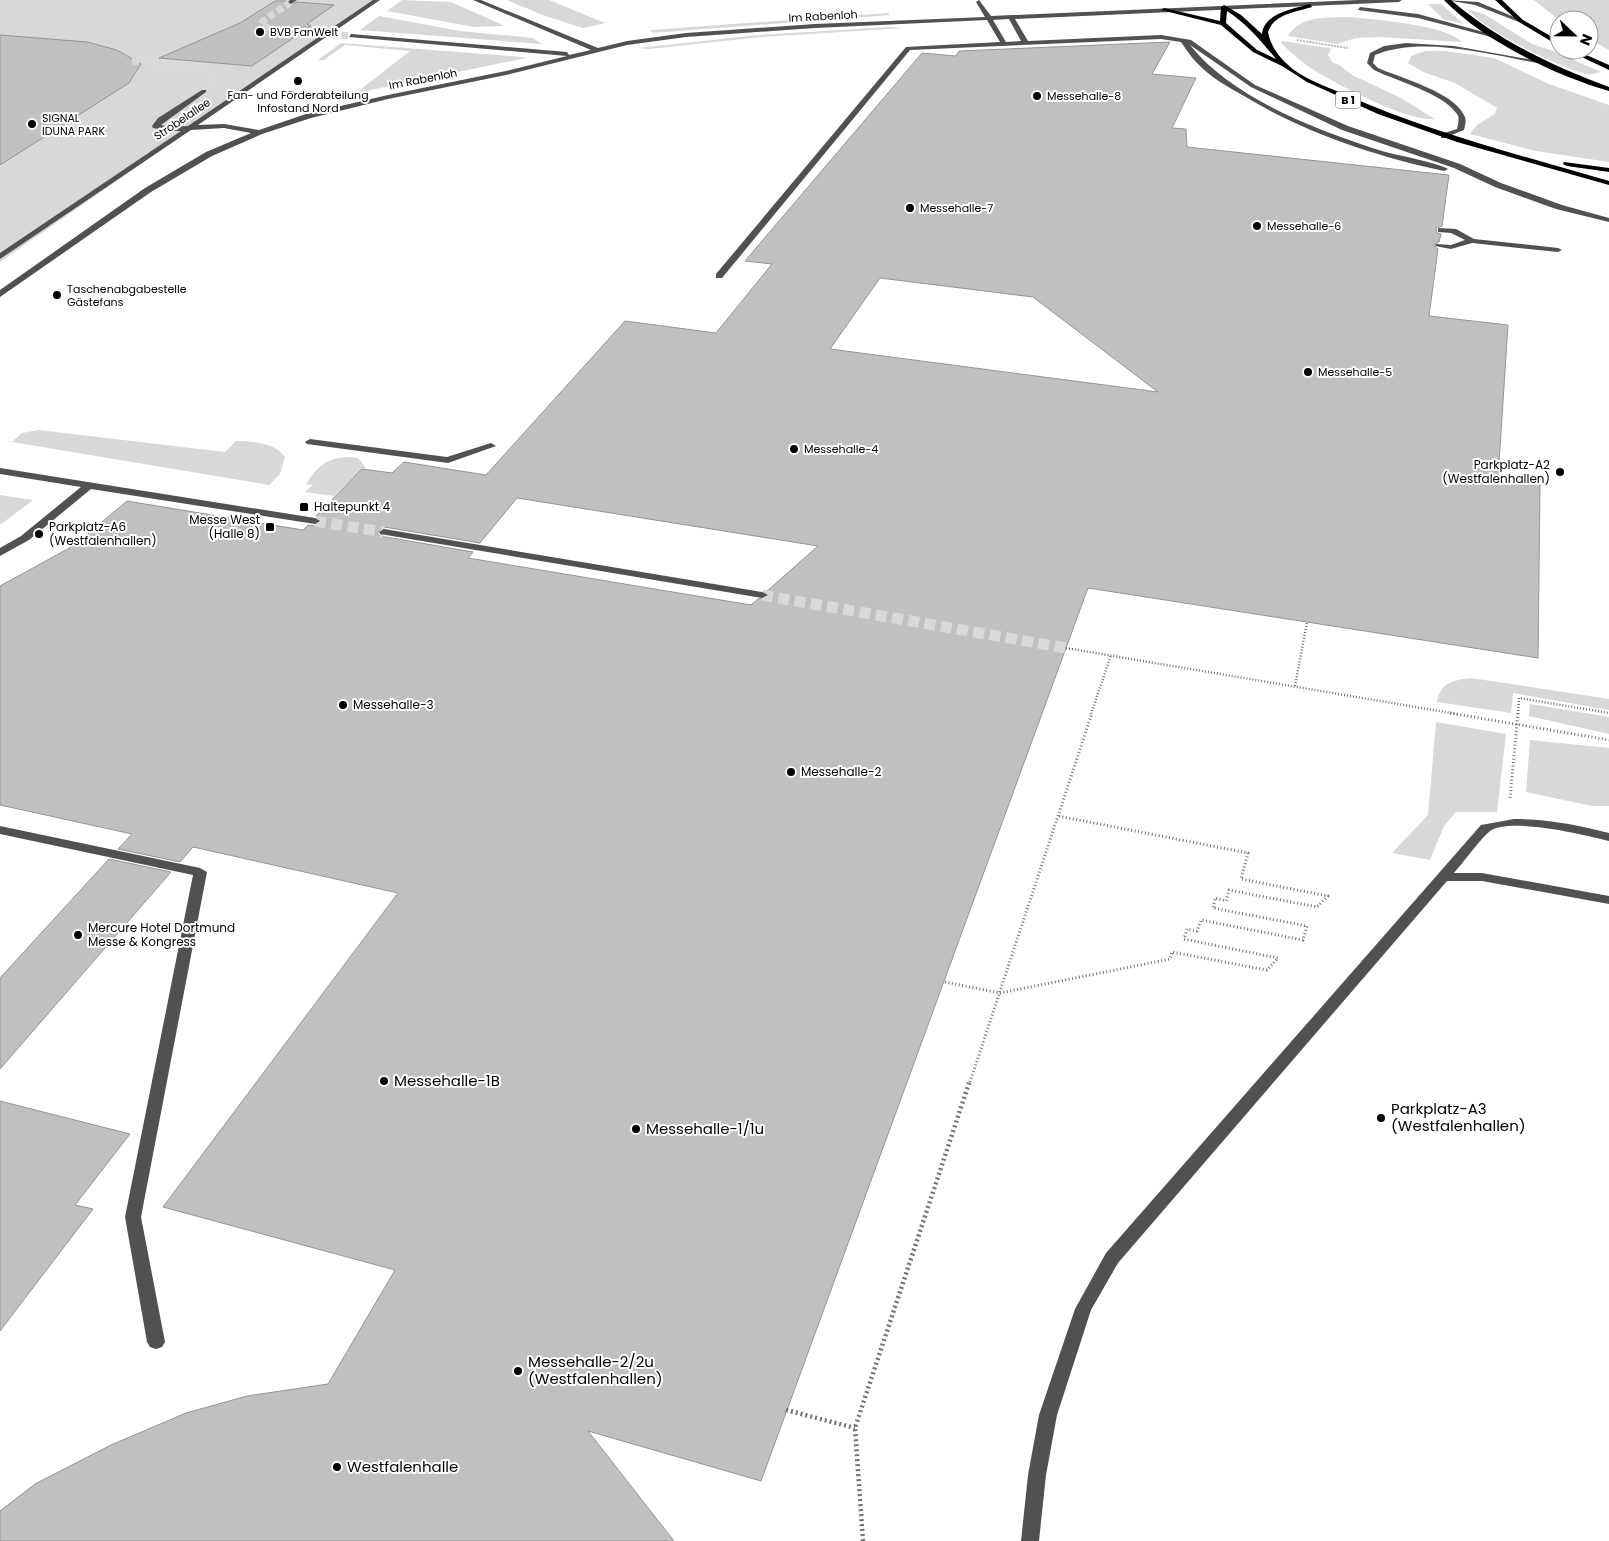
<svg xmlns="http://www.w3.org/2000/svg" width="1609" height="1541" font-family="Poppins,sans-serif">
<rect width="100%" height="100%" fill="#fff"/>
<g fill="#d8d8d8">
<path d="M 0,0 L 377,0 L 0,262 Z"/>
<path d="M 402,0 L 451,2 L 505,26 L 474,27 L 387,11 Z"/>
<path d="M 507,0 L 549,0 L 605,23 L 583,28 L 545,16 Z"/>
<path d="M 1534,0 L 1609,0 L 1609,50 L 1589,39 L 1589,20 L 1559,20 Z"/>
<path d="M 1428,4 L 1441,4 L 1464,24 L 1443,19 Z"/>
<path d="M 1467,9 L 1484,14 L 1532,44 L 1556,52 L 1601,72 C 1596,73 1591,75 1586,74 C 1557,67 1486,31 1467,9 Z"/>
<path d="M 888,13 L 890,15 L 653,33 L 650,30 Z"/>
<path d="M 379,16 L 460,31 L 533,38 L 542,44 L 360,30 Z"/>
<path d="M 1348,17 C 1372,19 1447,25 1462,42 L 1378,37 L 1356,38 L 1337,44 L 1288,36 C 1301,15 1326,18 1348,17 Z"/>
<path d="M 890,27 L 905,28 L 761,37 L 649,49 L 638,48 L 759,35 Z"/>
<path d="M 1282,41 L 1329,48 L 1331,49 L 1328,55 L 1333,63 L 1338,64 L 1352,75 L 1399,97 L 1435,119 C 1408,122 1338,85 1314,70 C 1302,63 1292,53 1281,43 Z"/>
<path d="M 341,43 L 522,57 L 526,58 L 356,93 L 410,51 L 345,45 L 324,60 L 318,60 Z"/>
<path d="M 1425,51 L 1445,51 L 1494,58 L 1549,84 L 1609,105 L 1609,162 L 1536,151 L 1470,134 L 1477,125 L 1495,114 L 1497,108 L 1455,83 L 1423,72 L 1408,63 L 1411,56 Z"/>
<path d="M 39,430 L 225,452 L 236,441 C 253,441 275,443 285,457 L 280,474 L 269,485 L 12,442 L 22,433 Z"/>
<path d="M 348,457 L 358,458 L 366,468 L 362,469 L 334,496 L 305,492 L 313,485 L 306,484 C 318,466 326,458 348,457 Z"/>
<path d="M 0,495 L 33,500 L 0,525 Z"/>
<path d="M 1471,678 L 1609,699 L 1609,710 L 1513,693 L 1511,713 L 1437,702 C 1440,683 1453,680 1471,678 Z"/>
<path d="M 1530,704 L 1609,717 L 1609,734 L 1529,716 Z"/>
<path d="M 1436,722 L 1506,734 L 1497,812 L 1456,812 L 1444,826 L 1430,860 L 1392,853 L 1428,815 Z"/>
<path d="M 1530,740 L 1609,748 L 1609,806 L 1592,806 L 1526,792 Z"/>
</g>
<g fill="#c0c0c0" stroke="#959595" fill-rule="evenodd">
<path d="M 275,1 L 286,1 L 290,6 L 297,2 L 334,5 L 307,24 L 311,26 L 252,66 L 159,58 L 240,23 Z"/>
<path d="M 0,35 L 87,42 L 117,50 L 141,64 L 129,83 L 0,165 Z"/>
<path d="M 1170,42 L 1152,74 L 1196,78 L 1172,128 L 1186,129 L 1187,147 L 1449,175 L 1442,226 L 1436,228 L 1437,233 L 1441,234 L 1439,242 L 1433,245 L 1438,249 L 1429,316 L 1508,325 L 1498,478 L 1540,484 L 1538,658 L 1088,588 L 761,1481 L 588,1431 L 674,1541 L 0,1541 L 0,1511 L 35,1484 L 111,1445 L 186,1413 L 247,1396 L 328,1384 L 395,1270 L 163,1207 L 398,893 L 193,847 L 180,862 L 118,849 L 132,834 L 0,805 L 0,586 L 73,546 L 127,501 L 303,530 L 308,525 L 315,526 L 321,523 L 321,519 L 316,516 L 362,469 L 392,473 L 404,462 L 486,475 L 625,321 L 716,333 L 772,264 L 745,261 L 922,53 L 956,56 L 959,51 ZM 880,278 L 1033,297 L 1158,392 L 830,349 ZM 517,498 L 818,546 L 766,592 L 770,594 L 769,597 L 758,599 L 751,605 L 468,558 L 473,552 L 380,536 L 377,533 L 384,527 L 480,543 Z"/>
<path d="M 109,859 L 171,872 L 0,1069 L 0,978 Z"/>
<path d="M 0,1101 L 130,1134 L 75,1205 L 93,1209 L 0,1331 Z"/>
</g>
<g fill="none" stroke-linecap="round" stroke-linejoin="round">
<g stroke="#d9d9d9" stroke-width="7" stroke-dasharray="7 3" stroke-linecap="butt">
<path d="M 291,2 L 263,21 L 261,25 L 275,31 L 351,36"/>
<path d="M 132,61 L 203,67 L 214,78 L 204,91"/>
</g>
<g stroke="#d9d9d9" stroke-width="11" stroke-dasharray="11 5.5" stroke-linecap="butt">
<path d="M 315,521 L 384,532"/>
<path d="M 762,595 L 1066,648"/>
</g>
<path stroke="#737373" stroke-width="2" stroke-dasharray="0.5 1" stroke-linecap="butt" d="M 1297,40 L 1348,48"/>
<g stroke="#737373" stroke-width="2.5" stroke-dasharray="1 2" stroke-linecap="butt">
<path d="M 1066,648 L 1457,714"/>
<path d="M 1295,686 L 1307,622"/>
<path d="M 1091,714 L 1111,655"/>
<path d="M 1518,714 L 1519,698 L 1609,713"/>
</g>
<g stroke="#737373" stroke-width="3" stroke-dasharray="1 2.5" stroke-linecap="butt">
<path d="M 1450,713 L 1609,740"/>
<path d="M 1510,798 L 1518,713"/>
<path d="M 945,982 L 1000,993 L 1170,959 L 1172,952 L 1267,970 L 1278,958 L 1184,939 L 1187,929 L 1197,931 L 1201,920 L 1303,940 L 1307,926 L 1213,908 L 1215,898 L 1226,901 L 1229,890 L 1317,907 L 1328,896 L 1241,879 L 1248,853 L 1058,816"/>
<path d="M 970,1082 L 1092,713"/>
</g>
<g stroke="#737373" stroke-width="4.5" stroke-dasharray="2 3" stroke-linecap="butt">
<path d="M 786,1410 L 855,1428"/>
<path d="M 863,1541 L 855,1428 L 970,1080"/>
</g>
<g fill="#515151" fill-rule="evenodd">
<path d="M 290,0 L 297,0 L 291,4 L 288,2 Z"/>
<path d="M 373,0 L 380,0 L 198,125 L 224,124 L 259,130 L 306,114 L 388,95 L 506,71 L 567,56 L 349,37 L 351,34 L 567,52 L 569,55 L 591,50 L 473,0 L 481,0 L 598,48 L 627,41 L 686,33 L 815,24 L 985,17 L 976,2 L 979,0 L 991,16 L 1358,0 L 1402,0 L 1399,2 L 1015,19 L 1028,41 L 1161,35 L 1191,40 L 1255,85 L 1348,126 L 1460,164 L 1501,183 L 1562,205 L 1609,218 L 1609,222 L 1556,209 L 1495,187 L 1454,168 L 1342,130 L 1251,87 L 1190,45 C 1233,99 1317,130 1382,151 C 1396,155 1439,163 1448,169 L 1444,171 C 1375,156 1305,133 1244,96 C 1228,87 1210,77 1197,63 C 1191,57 1186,49 1181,42 L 1161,39 L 910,50 L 722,278 L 716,278 L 716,274 L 906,47 L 1000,42 L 987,20 L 815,28 L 686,37 L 627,45 L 506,75 L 388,99 L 311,118 L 262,134 L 212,156 L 151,192 L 0,297 L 0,290 L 145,188 L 206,152 L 251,133 L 224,128 L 191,130 L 0,259 L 0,253 L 181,131 L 171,131 L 153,128 L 152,126 L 158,118 L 202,90 L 206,90 L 206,92 L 161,125 L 171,127 L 188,126 ZM 1009,19 L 1021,41 L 1006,42 L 993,20 Z"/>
<path d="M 1446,0 L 1478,2 L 1524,21 L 1519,22 L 1475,5 Z"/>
<path d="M 1360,7 L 1418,14 L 1498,36 L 1495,38 L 1418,18 L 1358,10 Z"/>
<path d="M 1406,43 L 1454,46 L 1545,62 L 1542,64 C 1493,55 1422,35 1375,55 L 1373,63 L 1378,68 C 1401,78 1453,92 1464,115 C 1467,120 1465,125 1464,130 L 1444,138 L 1441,138 L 1441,134 L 1457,129 C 1458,124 1460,118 1457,114 C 1443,93 1396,81 1374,70 L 1367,63 L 1370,53 L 1384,46 Z"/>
<path d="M 1438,228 L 1456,229 L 1474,239 L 1558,248 L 1562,250 L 1558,252 L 1472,243 L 1451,249 L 1435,246 L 1436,244 L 1451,245 L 1465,240 L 1451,233 L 1438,232 Z"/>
<path d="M 310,439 L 447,457 L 491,443 L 496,446 L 448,463 L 307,444 L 305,442 Z"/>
<path d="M 0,468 L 315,518 L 320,521 L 315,524 L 91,489 L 29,540 L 0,556 L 0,548 L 21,536 L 81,487 L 0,474 Z"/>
<path d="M 384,529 L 762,592 L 768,595 L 762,598 L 380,534 L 379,532 Z"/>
<path d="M 1514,819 C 1547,819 1578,825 1609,833 L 1609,841 C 1585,835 1510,817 1490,831 C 1480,839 1464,862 1454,873 L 1482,873 L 1609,896 L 1609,904 L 1482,881 L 1447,881 L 1118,1263 L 1091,1310 L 1057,1415 L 1046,1475 L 1039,1541 L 1021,1541 L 1028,1475 L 1039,1415 L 1075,1309 L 1106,1253 L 1481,825 Z"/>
<path d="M 0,826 L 200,868 L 207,872 L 141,1217 L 165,1342 L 162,1347 L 156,1349 L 150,1347 L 147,1342 L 125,1217 L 193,875 L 0,834 Z"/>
</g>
<g fill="#000" fill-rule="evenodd">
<path d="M 1444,0 L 1451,0 C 1499,41 1551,65 1609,87 L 1609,91 C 1556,76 1482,40 1444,0 Z"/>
<path d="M 1495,0 L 1502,0 L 1523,20 L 1559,41 L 1559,46 L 1519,22 Z"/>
<path d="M 1310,4 L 1312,7 C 1296,12 1274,14 1268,32 C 1270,44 1278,56 1287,64 C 1301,78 1325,86 1344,94 C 1429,132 1520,155 1609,181 L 1609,185 L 1457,142 L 1378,114 L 1307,82 L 1282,66 L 1253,52 L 1221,25 L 1161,10 L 1164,8 L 1220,21 L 1221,7 L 1224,5 L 1241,15 L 1262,34 C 1264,13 1293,9 1310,4 ZM 1227,11 C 1247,24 1261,41 1276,59 L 1257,50 L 1226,23 Z"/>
<path d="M 1567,50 L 1575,50 L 1609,65 L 1609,70 Z"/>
<path d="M 1564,162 L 1609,168 L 1609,172 L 1567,166 L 1563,164 Z"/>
</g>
</g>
<g fill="#000" stroke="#fff" stroke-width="2">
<circle cx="260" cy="32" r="5"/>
<circle cx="298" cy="81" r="5"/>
<circle cx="1037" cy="96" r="5"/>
<circle cx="32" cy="124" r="5"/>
<circle cx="910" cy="208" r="5"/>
<circle cx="1257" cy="226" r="5"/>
<circle cx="57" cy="295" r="5"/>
<circle cx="1308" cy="372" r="5"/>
<circle cx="794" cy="449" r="5"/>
<circle cx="1560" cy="472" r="5"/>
<rect x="299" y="502" width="10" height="10" rx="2.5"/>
<rect x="265" y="522" width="10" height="10" rx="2.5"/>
<circle cx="39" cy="534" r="5"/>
<circle cx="343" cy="705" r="5"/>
<circle cx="791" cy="772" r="5"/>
<circle cx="78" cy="935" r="5"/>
<circle cx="384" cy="1081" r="5"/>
<circle cx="1381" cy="1118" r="5"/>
<circle cx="636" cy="1129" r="5"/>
<circle cx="518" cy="1371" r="5"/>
<circle cx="337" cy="1467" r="5"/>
</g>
<g text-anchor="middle" stroke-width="4" stroke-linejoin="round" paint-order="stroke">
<g font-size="11" fill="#000" stroke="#fff">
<text transform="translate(823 16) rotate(-3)" y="4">Im Rabenloh</text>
<text transform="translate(423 79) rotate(-11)" y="4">Im Rabenloh</text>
<text transform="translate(182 119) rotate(-34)" y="4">Strobelallee</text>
</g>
<g font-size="11" fill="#000" stroke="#fff" text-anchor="start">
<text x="270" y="36">BVB FanWelt</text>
<text x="298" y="99" text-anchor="middle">Fan- und Förderabteilung<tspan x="298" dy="13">Infostand Nord</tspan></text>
<text x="1047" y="100">Messehalle-8</text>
<text x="42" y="122">SIGNAL<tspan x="42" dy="13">IDUNA PARK</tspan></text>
<text x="920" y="212">Messehalle-7</text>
<text x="1267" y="230">Messehalle-6</text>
<text x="67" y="293">Taschenabgabestelle<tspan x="67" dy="13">Gästefans</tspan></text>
<text x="1318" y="376">Messehalle-5</text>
<text x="804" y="453">Messehalle-4</text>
</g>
<rect fill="#fff" stroke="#4c4c4c" stroke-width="1" x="1335.5" y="91.5" width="25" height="17" rx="4"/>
<g font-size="11" font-weight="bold" fill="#000">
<text x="1348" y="104">B 1</text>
</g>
<g font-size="12" fill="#000" stroke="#fff" text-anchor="start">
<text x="1550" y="469" text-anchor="end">Parkplatz-A2<tspan x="1550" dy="14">(Westfalenhallen)</tspan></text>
<text x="314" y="511">Haltepunkt 4</text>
<text x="260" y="524" text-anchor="end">Messe West<tspan x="260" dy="14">(Halle 8)</tspan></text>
<text x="49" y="531">Parkplatz-A6<tspan x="49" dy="14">(Westfalenhallen)</tspan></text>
<text x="353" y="709">Messehalle-3</text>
<text x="801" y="776">Messehalle-2</text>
<text x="88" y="932">Mercure Hotel Dortmund<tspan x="88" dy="14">Messe &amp; Kongress</tspan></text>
</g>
<g font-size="15" fill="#000" stroke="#fff" text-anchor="start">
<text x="394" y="1086">Messehalle-1B</text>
<text x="1391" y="1114">Parkplatz-A3<tspan x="1391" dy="17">(Westfalenhallen)</tspan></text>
<text x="646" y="1134">Messehalle-1/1u</text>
<text x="528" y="1367">Messehalle-2/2u<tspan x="528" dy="17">(Westfalenhallen)</tspan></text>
<text x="347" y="1472">Westfalenhalle</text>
</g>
</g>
<g transform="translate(1574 35) rotate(112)"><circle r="24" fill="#ffffff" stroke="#999999"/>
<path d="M0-4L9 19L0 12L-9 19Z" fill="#000000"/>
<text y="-8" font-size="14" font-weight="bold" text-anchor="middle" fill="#000000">N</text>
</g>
</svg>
